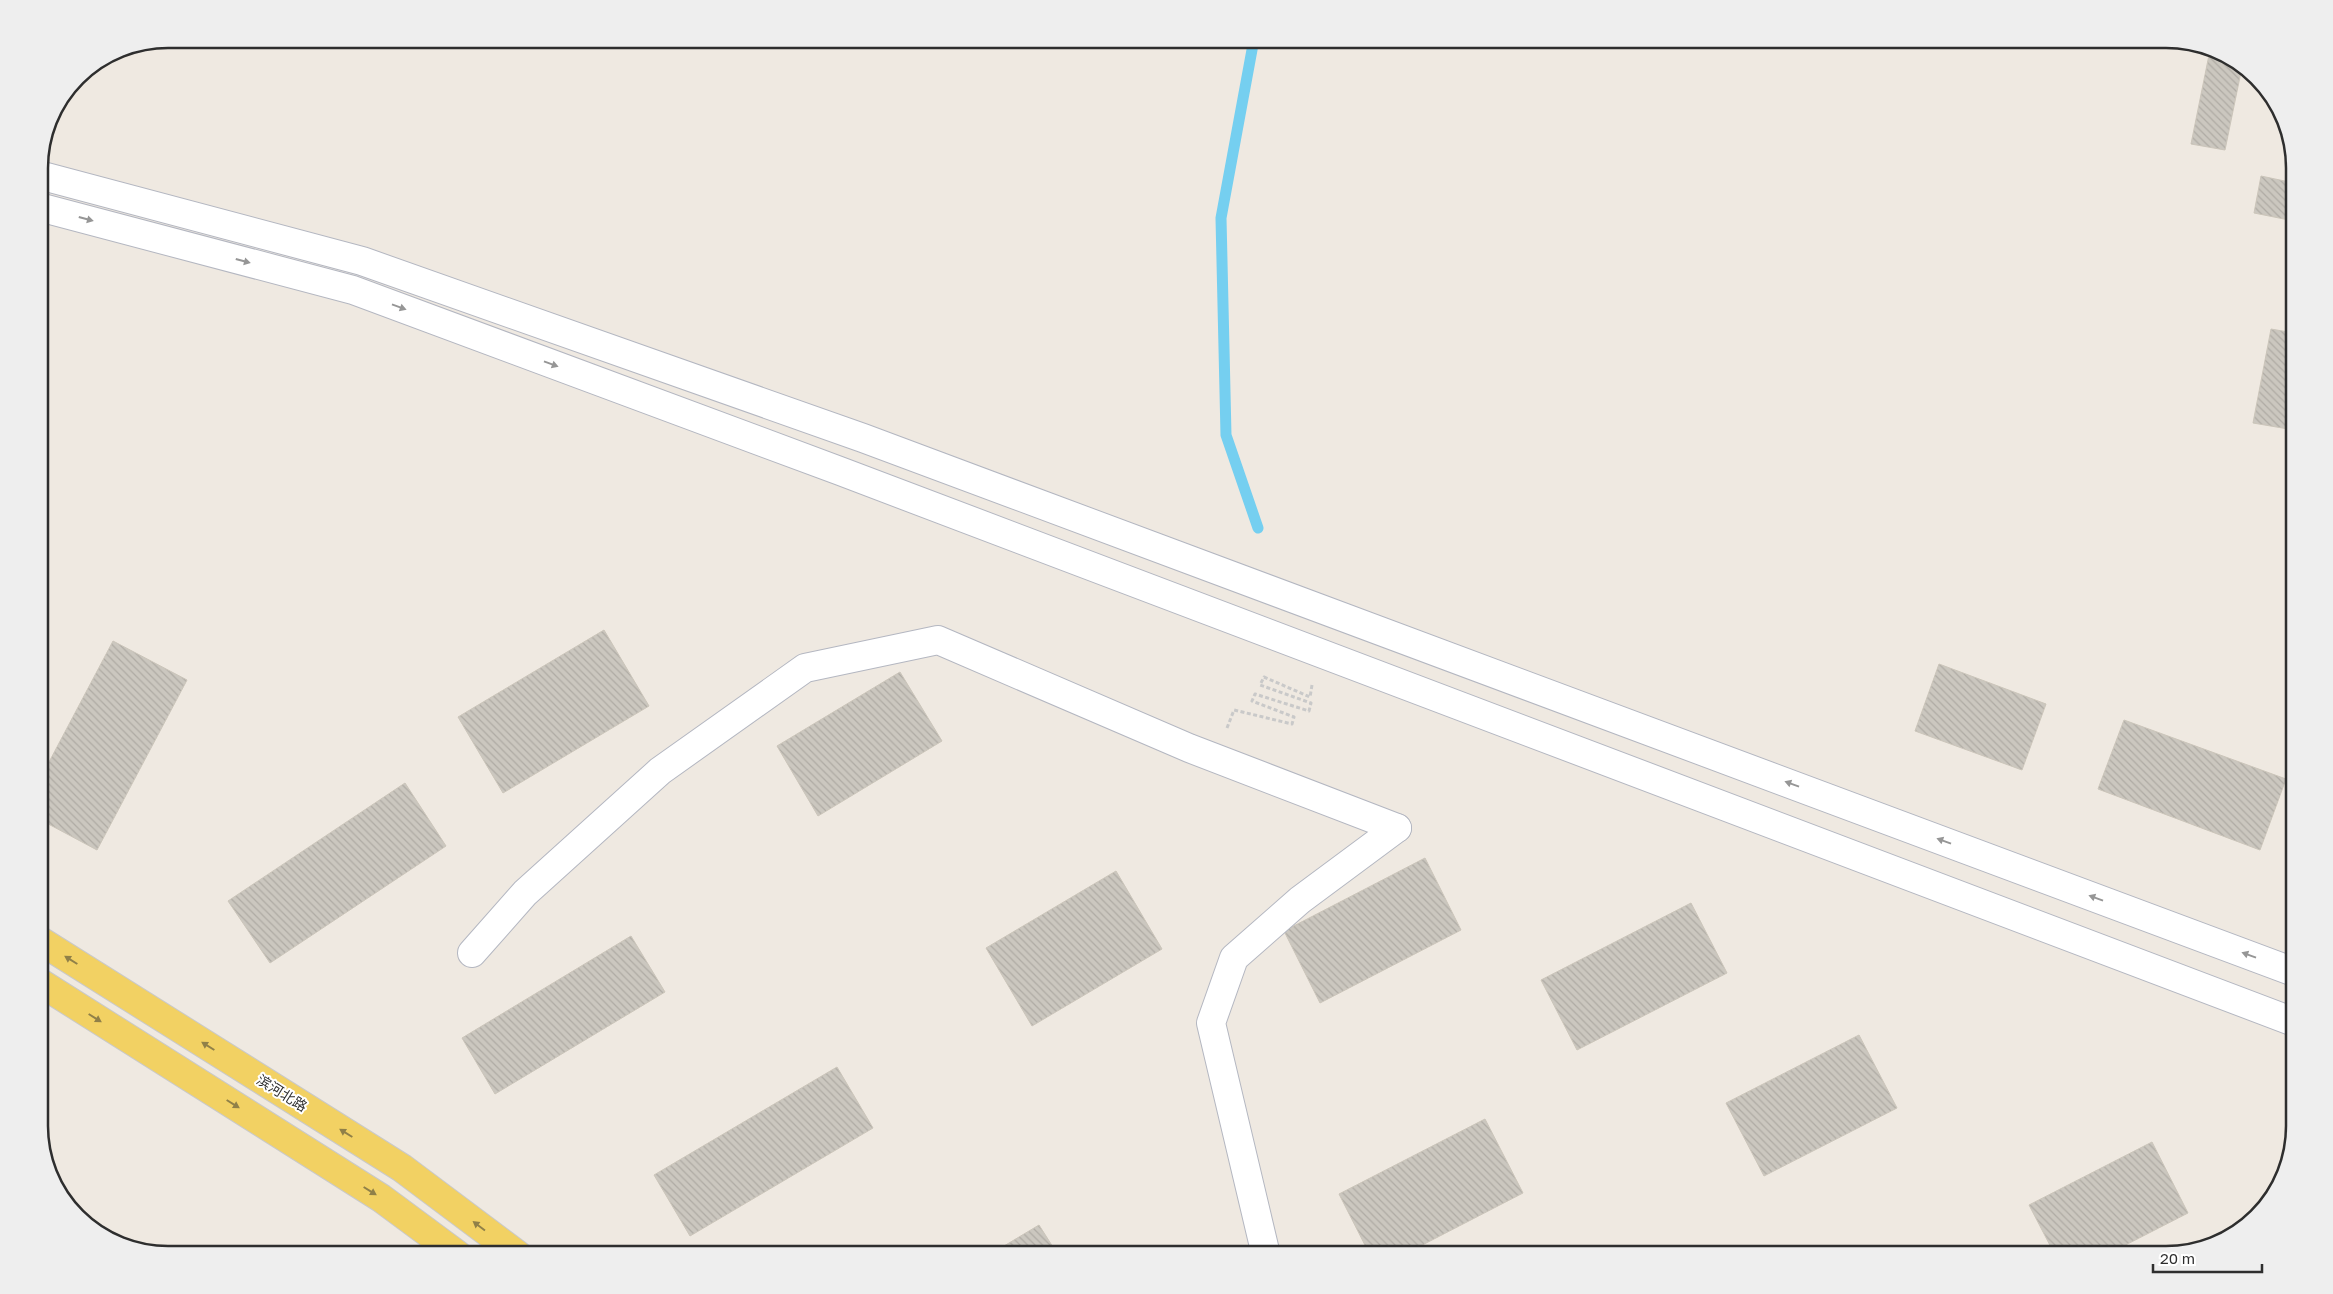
<svg xmlns="http://www.w3.org/2000/svg" width="2333" height="1294" font-family="'Golos Text','Noto Sans SC',sans-serif">
<defs>
<pattern id="building-back-hatch" width="6" height="6" patternUnits="userSpaceOnUse" patternTransform="scale(1.25)"><rect width="6" height="6" fill="#cbc7bf"/><path d="M-1 5l2 2M0 0l6 6M5-1l2 2" fill="none" stroke="#afaba4"/></pattern>
</defs>
<rect width="100%" height="100%" fill="#efe9e1"/>
<g fill="none" stroke-linecap="round" stroke-linejoin="round">
<path stroke="#75cff0" stroke-width="11" d="M 1254,39 L 1221,218 L 1226,435 L 1258,528"/>
</g>
<g fill="url(#building-back-hatch)" stroke="#cbc5ba">
<path d="M 2210,50 L 2230,56 L 2242,67 L 2225,150 L 2191,144 Z"/>
<path d="M 2261,176 L 2294,183 L 2294,221 L 2254,213 Z"/>
<path d="M 2271,329 L 2294,333 L 2294,430 L 2253,423 Z"/>
<path d="M 604,630 L 649,706 L 503,793 L 458,717 Z"/>
<path d="M 113,641 L 187,680 L 97,850 L 39,819 L 39,781 Z"/>
<path d="M 1939,664 L 2046,704 L 2022,770 L 1915,731 Z"/>
<path d="M 900,672 L 942,741 L 818,816 L 777,746 Z"/>
<path d="M 2124,720 L 2286,779 L 2260,850 L 2098,789 Z"/>
<path d="M 405,783 L 446,846 L 270,963 L 228,901 Z"/>
<path d="M 1425,858 L 1461,930 L 1320,1003 L 1284,931 Z"/>
<path d="M 1116,871 L 1162,949 L 1032,1026 L 986,948 Z"/>
<path d="M 1691,903 L 1727,973 L 1577,1050 L 1541,980 Z"/>
<path d="M 631,936 L 665,992 L 495,1094 L 462,1038 Z"/>
<path d="M 1859,1035 L 1897,1108 L 1764,1176 L 1726,1103 Z"/>
<path d="M 837,1067 L 873,1128 L 690,1236 L 654,1175 Z"/>
<path d="M 1485,1119 L 1523,1193 L 1403,1255 L 1370,1255 L 1339,1194 Z"/>
<path d="M 2152,1142 L 2188,1213 L 2106,1255 L 2055,1255 L 2029,1205 Z"/>
<path d="M 1039,1225 L 1058,1255 L 989,1255 Z"/>
</g>
<g fill="none" stroke-linecap="round" stroke-linejoin="round">
<g stroke="#b4b7c1" stroke-width="30">
<g id="minor">
<path d="M 472,953 L 525,893 L 660,771 L 805,668 L 938,640 L 1189,748 L 1397,828"/>
<path d="M 1266,1255 L 1211,1023 L 1234,958 L 1300,900 L 1397,828"/>
</g>
</g>
<g stroke="#b4b7c1" stroke-width="30">
<g id="secondary">
<path d="M 39,175 L 362,261 L 863,438 L 2294,972"/>
<path d="M 39,207 L 353,290 L 840,471 L 2294,1022"/>
</g>
</g>
<g stroke="#c9c9c9" stroke-width="30">
<g id="primary">
<path d="M 39,940 L 402,1168 L 518,1255"/>
<path d="M 39,982 L 381,1198 L 458,1255"/>
</g>
</g>
<path stroke="#c9c9c9" stroke-width="3" stroke-dasharray="4 2.5" stroke-linecap="butt" d="M 1227,728 L 1234,710 L 1292,724 L 1294,717 L 1252,701 L 1255,694 L 1309,711 L 1311,703 L 1260,685 L 1264,677 L 1310,697 L 1312,685"/>
<use href="#minor" stroke="#fff" stroke-width="28"/>
<use href="#secondary" stroke="#fff" stroke-width="28"/>
<use href="#primary" stroke="#f2d163" stroke-width="28"/>
</g>
<defs><path id="oneway-solid" d="M-6-.8H1V-3.2L6.5 0L1 3.2V.8H-6Z" transform="scale(1.25)"/></defs>
<g fill="#969696">
<use href="#oneway-solid" transform="translate(86 219) rotate(15)"/>
<use href="#oneway-solid" transform="translate(243 261) rotate(15)"/>
<use href="#oneway-solid" transform="translate(399 307) rotate(20)"/>
<use href="#oneway-solid" transform="translate(551 364) rotate(20)"/>
<use href="#oneway-solid" transform="translate(1792 784) rotate(-160)"/>
<use href="#oneway-solid" transform="translate(1944 841) rotate(-160)"/>
<use href="#oneway-solid" transform="translate(2096 898) rotate(-160)"/>
<use href="#oneway-solid" transform="translate(2249 955) rotate(-160)"/>
</g>
<g fill="#908048">
<use href="#oneway-solid" transform="translate(71 960) rotate(-148)"/>
<use href="#oneway-solid" transform="translate(95 1018) rotate(32)"/>
<use href="#oneway-solid" transform="translate(208 1046) rotate(-148)"/>
<use href="#oneway-solid" transform="translate(233 1104) rotate(32)"/>
<use href="#oneway-solid" transform="translate(346 1133) rotate(-148)"/>
<use href="#oneway-solid" transform="translate(370 1191) rotate(32)"/>
<use href="#oneway-solid" transform="translate(479 1226) rotate(-143)"/>
</g>
<g text-anchor="middle" stroke-width="4" stroke-linejoin="round" paint-order="stroke">
<g font-size="14" fill="#2e2e2e" stroke="#fff">
<text transform="translate(282 1093) rotate(32)" y="5">滨河北路</text>
</g>
</g>
<path d="M0 0H2333V1294H0ZM168 48H2166A120 120 0 0 1 2286 168V1126A120 120 0 0 1 2166 1246H168A120 120 0 0 1 48 1126V168A120 120 0 0 1 168 48Z" fill="#eee" fill-rule="evenodd"/>
<path fill="none" stroke="#2e2e2e" stroke-width="2.5" d="M168 48H2166A120 120 0 0 1 2286 168V1126A120 120 0 0 1 2166 1246H168A120 120 0 0 1 48 1126V168A120 120 0 0 1 168 48Z"/>
<path d="M2153 1264v8h109v-8" fill="none" stroke="#2e2e2e" stroke-width="2.5"/>
<text x="2160" y="1264" font-size="15" fill="#2e2e2e" stroke="#ffffff" stroke-width="4" paint-order="stroke">20 m</text>
</svg>
